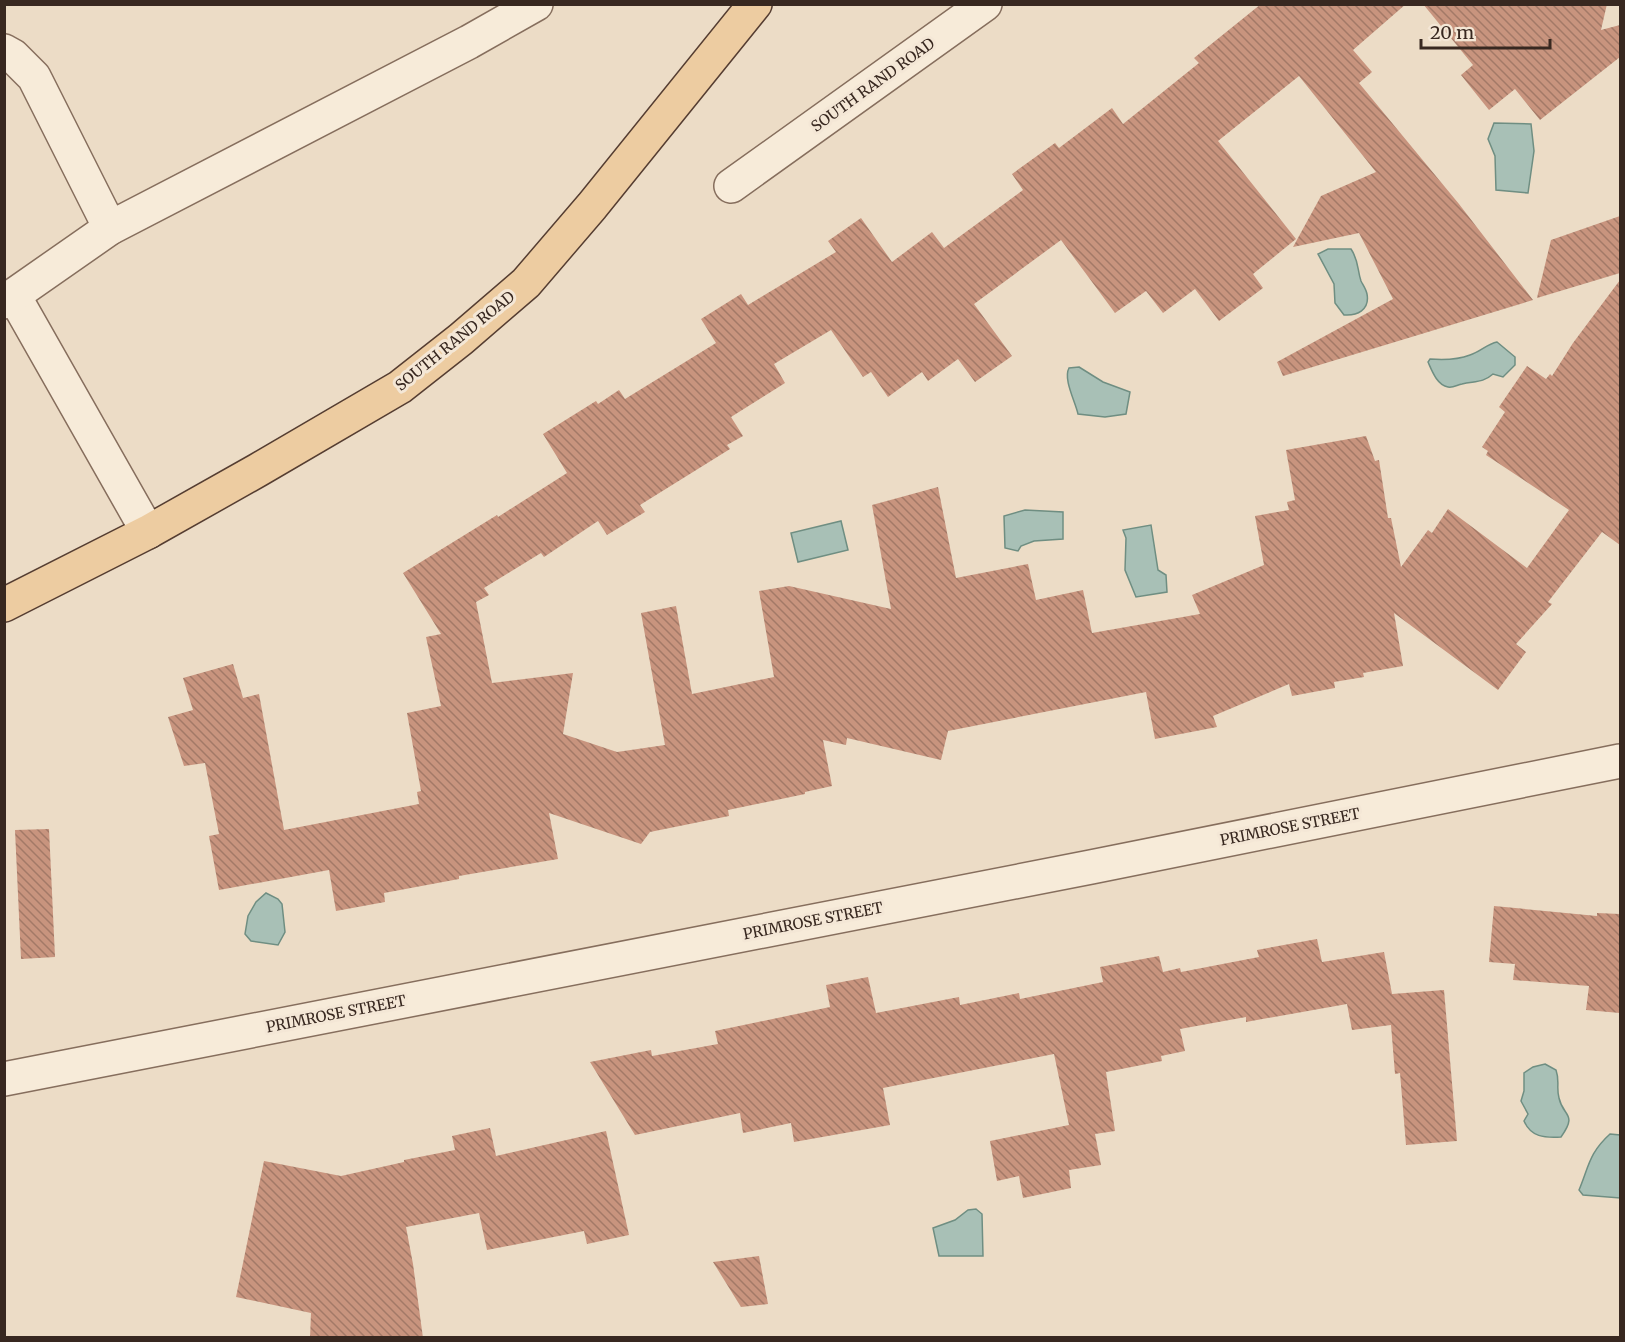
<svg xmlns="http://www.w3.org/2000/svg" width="1625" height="1342" font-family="Merriweather,serif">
<defs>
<pattern id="building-back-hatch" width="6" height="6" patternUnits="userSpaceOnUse" patternTransform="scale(1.5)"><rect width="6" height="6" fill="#c8947e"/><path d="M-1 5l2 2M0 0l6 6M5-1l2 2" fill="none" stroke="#a37967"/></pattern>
</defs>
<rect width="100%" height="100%" fill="#ecdcc6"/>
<g fill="#a8c0b6" stroke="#6f8e82" stroke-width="1.5">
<path d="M 1494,123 L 1531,124 L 1534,151 L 1528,193 L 1496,190 L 1495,156 L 1488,139 Z"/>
<path d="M 1328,249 L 1351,249 C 1359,261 1357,269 1361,281 C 1363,285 1366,289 1367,294 C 1370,310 1357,316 1344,315 L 1335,303 L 1334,284 L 1318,254 Z"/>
<path d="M 1497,342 L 1515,357 L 1515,365 L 1503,377 L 1493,374 C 1483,383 1475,381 1462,384 C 1457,385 1453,388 1448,387 C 1437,385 1432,371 1428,362 L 1430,359 C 1443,360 1457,360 1470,355 C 1480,352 1487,344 1497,342 Z"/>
<path d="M 1079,367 L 1103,382 L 1130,392 L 1126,414 L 1105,417 L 1078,414 C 1075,401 1063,379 1069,368 Z"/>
<path d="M 1025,510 L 1063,512 L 1063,539 L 1034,541 L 1021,546 L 1018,551 L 1005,548 L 1004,516 Z"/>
<path d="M 841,521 L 848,550 L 798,562 L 791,533 Z"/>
<path d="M 1151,525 L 1158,570 L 1166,575 L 1167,592 L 1136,597 L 1125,570 L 1126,538 L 1123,530 Z"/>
<path d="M 266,893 L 278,899 L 282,904 L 285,932 L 278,945 L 251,941 L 245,934 L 248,916 L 256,902 Z"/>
<path d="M 1545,1064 L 1556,1070 C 1560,1081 1556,1088 1559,1098 C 1563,1117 1578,1113 1561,1137 C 1544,1138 1531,1137 1524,1121 L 1528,1114 L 1521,1101 L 1524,1091 L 1524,1073 L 1533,1067 Z"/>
<path d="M 1610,1134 L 1620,1135 L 1620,1198 L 1583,1195 L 1579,1190 C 1589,1166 1589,1153 1610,1134 Z"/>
<path d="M 976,1209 L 982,1214 L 983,1256 L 939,1256 L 933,1228 L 955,1220 L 968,1210 Z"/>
</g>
<g fill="url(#building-back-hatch)">
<path d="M 1261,4 L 1406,4 L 1353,50 L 1372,72 L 1359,83 L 1459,204 L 1533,300 L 1283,376 L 1277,362 L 1393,299 L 1359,233 L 1293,247 L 1321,196 L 1376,172 L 1299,76 L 1218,141 L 1296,239 L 1253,274 L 1263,288 L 1219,321 L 1195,289 L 1163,313 L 1146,291 L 1115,313 L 1061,240 L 974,304 L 1012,356 L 975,382 L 958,359 L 928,381 L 922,372 L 888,397 L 871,372 L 863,377 L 831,330 L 774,364 L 785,383 L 731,417 L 743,436 L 727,445 L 730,449 L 640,505 L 645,512 L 607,535 L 598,521 L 544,557 L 541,553 L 484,588 L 489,595 L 476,602 L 492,683 L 573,673 L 563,734 L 617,752 L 665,745 L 641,613 L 676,606 L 692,694 L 774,677 L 759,591 L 789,586 L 891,609 L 872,505 L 938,487 L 956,578 L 1028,564 L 1036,600 L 1083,590 L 1092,633 L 1200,614 L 1192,595 L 1264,565 L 1255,516 L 1289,510 L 1287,502 L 1295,500 L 1286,450 L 1366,436 L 1375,461 L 1379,460 L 1388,518 L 1391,518 L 1401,567 L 1428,530 L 1432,533 L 1448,509 L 1527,568 L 1569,510 L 1486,455 L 1488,451 L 1482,447 L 1505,412 L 1499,407 L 1527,366 L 1546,379 L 1550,374 L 1552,376 L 1573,343 L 1620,280 L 1620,545 L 1602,532 L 1548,602 L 1552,604 L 1516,644 L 1526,652 L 1498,690 L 1394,613 L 1403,666 L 1363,673 L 1364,677 L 1334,682 L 1335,688 L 1292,696 L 1289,684 L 1213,716 L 1217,727 L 1155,739 L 1146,692 L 948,731 L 941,760 L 847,738 L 846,745 L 823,740 L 832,786 L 805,792 L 805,794 L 728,810 L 729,816 L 650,832 L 641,844 L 549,813 L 558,859 L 459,876 L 459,879 L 384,893 L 385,902 L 336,911 L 329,870 L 219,890 L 209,836 L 219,834 L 205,763 L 184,766 L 168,717 L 193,710 L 183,678 L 233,664 L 243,698 L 259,694 L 284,830 L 419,804 L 417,792 L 421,791 L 407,713 L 441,706 L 426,637 L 441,634 L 403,573 L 497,515 L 498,517 L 567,473 L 543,434 L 596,401 L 598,404 L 619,390 L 625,399 L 716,343 L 701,319 L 741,294 L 748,305 L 836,252 L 828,241 L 861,218 L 892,262 L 932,232 L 944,248 L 1023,190 L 1012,174 L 1055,143 L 1059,148 L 1112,108 L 1123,124 L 1199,63 L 1194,58 Z"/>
<path d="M 1423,4 L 1607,4 L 1601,30 L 1620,25 L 1620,57 L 1540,120 L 1515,89 L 1489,110 L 1461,75 L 1473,65 Z"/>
<path d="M 1620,216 L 1620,273 L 1537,298 L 1551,240 Z"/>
<path d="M 49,829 L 55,957 L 21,959 L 15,830 Z"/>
<path d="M 1494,906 L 1597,916 L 1597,913 L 1620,914 L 1620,1013 L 1586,1010 L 1589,986 L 1513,980 L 1515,964 L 1489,962 Z"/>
<path d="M 1317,939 L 1322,962 L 1384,952 L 1392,994 L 1444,990 L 1457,1141 L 1406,1145 L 1400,1073 L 1395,1074 L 1391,1025 L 1352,1030 L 1347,1004 L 1246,1022 L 1246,1017 L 1180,1029 L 1185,1051 L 1161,1056 L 1162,1061 L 1106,1072 L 1115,1131 L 1095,1134 L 1101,1165 L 1069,1170 L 1071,1188 L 1023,1198 L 1019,1176 L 997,1181 L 990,1141 L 1069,1125 L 1054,1054 L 883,1088 L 890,1125 L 794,1142 L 791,1123 L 743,1133 L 740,1113 L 635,1135 L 590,1062 L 651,1050 L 652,1056 L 718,1044 L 715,1031 L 830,1007 L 826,985 L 868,977 L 876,1013 L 959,997 L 960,1005 L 1019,993 L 1020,999 L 1103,982 L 1100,967 L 1159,956 L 1163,972 L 1180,968 L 1181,972 L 1259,957 L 1257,950 Z"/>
<path d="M 490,1128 L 496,1156 L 606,1131 L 629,1235 L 587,1244 L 584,1231 L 487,1250 L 479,1213 L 406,1227 L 413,1264 L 423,1338 L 310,1338 L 311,1313 L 236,1297 L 264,1161 L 341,1176 L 404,1162 L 404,1160 L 455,1150 L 452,1136 Z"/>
<path d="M 759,1256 L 768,1304 L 741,1307 L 713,1262 Z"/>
</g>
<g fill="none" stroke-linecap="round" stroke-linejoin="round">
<g stroke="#866e5d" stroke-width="36">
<g id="minor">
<path d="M 4,51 L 13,56 L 34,77 L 110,228"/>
<path d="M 731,186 L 985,4"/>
<path d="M 14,296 L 148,532"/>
<path d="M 4,302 L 110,228 L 469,42 L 536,4"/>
<path d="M 4,1079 L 1091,867 L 1620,761"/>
</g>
</g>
<g stroke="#553d31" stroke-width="36">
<path id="major" d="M 4,605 L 148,532 L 258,470 L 400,387 L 461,339 L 526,283 L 592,206 L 755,4"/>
</g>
<use href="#minor" stroke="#f7ebd9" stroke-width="33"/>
<use href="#major" stroke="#edcca1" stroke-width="33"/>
</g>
<g text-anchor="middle" stroke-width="6" stroke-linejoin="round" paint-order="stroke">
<g font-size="15" fill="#382820" stroke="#f4e7d6">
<text transform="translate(873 85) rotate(-36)" y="5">SOUTH RAND ROAD</text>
<text transform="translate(455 341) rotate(-39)" y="5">SOUTH RAND ROAD</text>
<text transform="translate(1290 827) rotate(-11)" y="5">PRIMROSE STREET</text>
<text transform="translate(813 921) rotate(-11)" y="5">PRIMROSE STREET</text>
<text transform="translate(336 1014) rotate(-11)" y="5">PRIMROSE STREET</text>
</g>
</g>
<rect width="1625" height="1342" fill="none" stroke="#382820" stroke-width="12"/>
<path d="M1421 39v9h129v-9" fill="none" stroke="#382820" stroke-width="3"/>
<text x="1430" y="39" font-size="18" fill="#382820" stroke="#f4e7d6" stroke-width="4.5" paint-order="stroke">20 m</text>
</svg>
